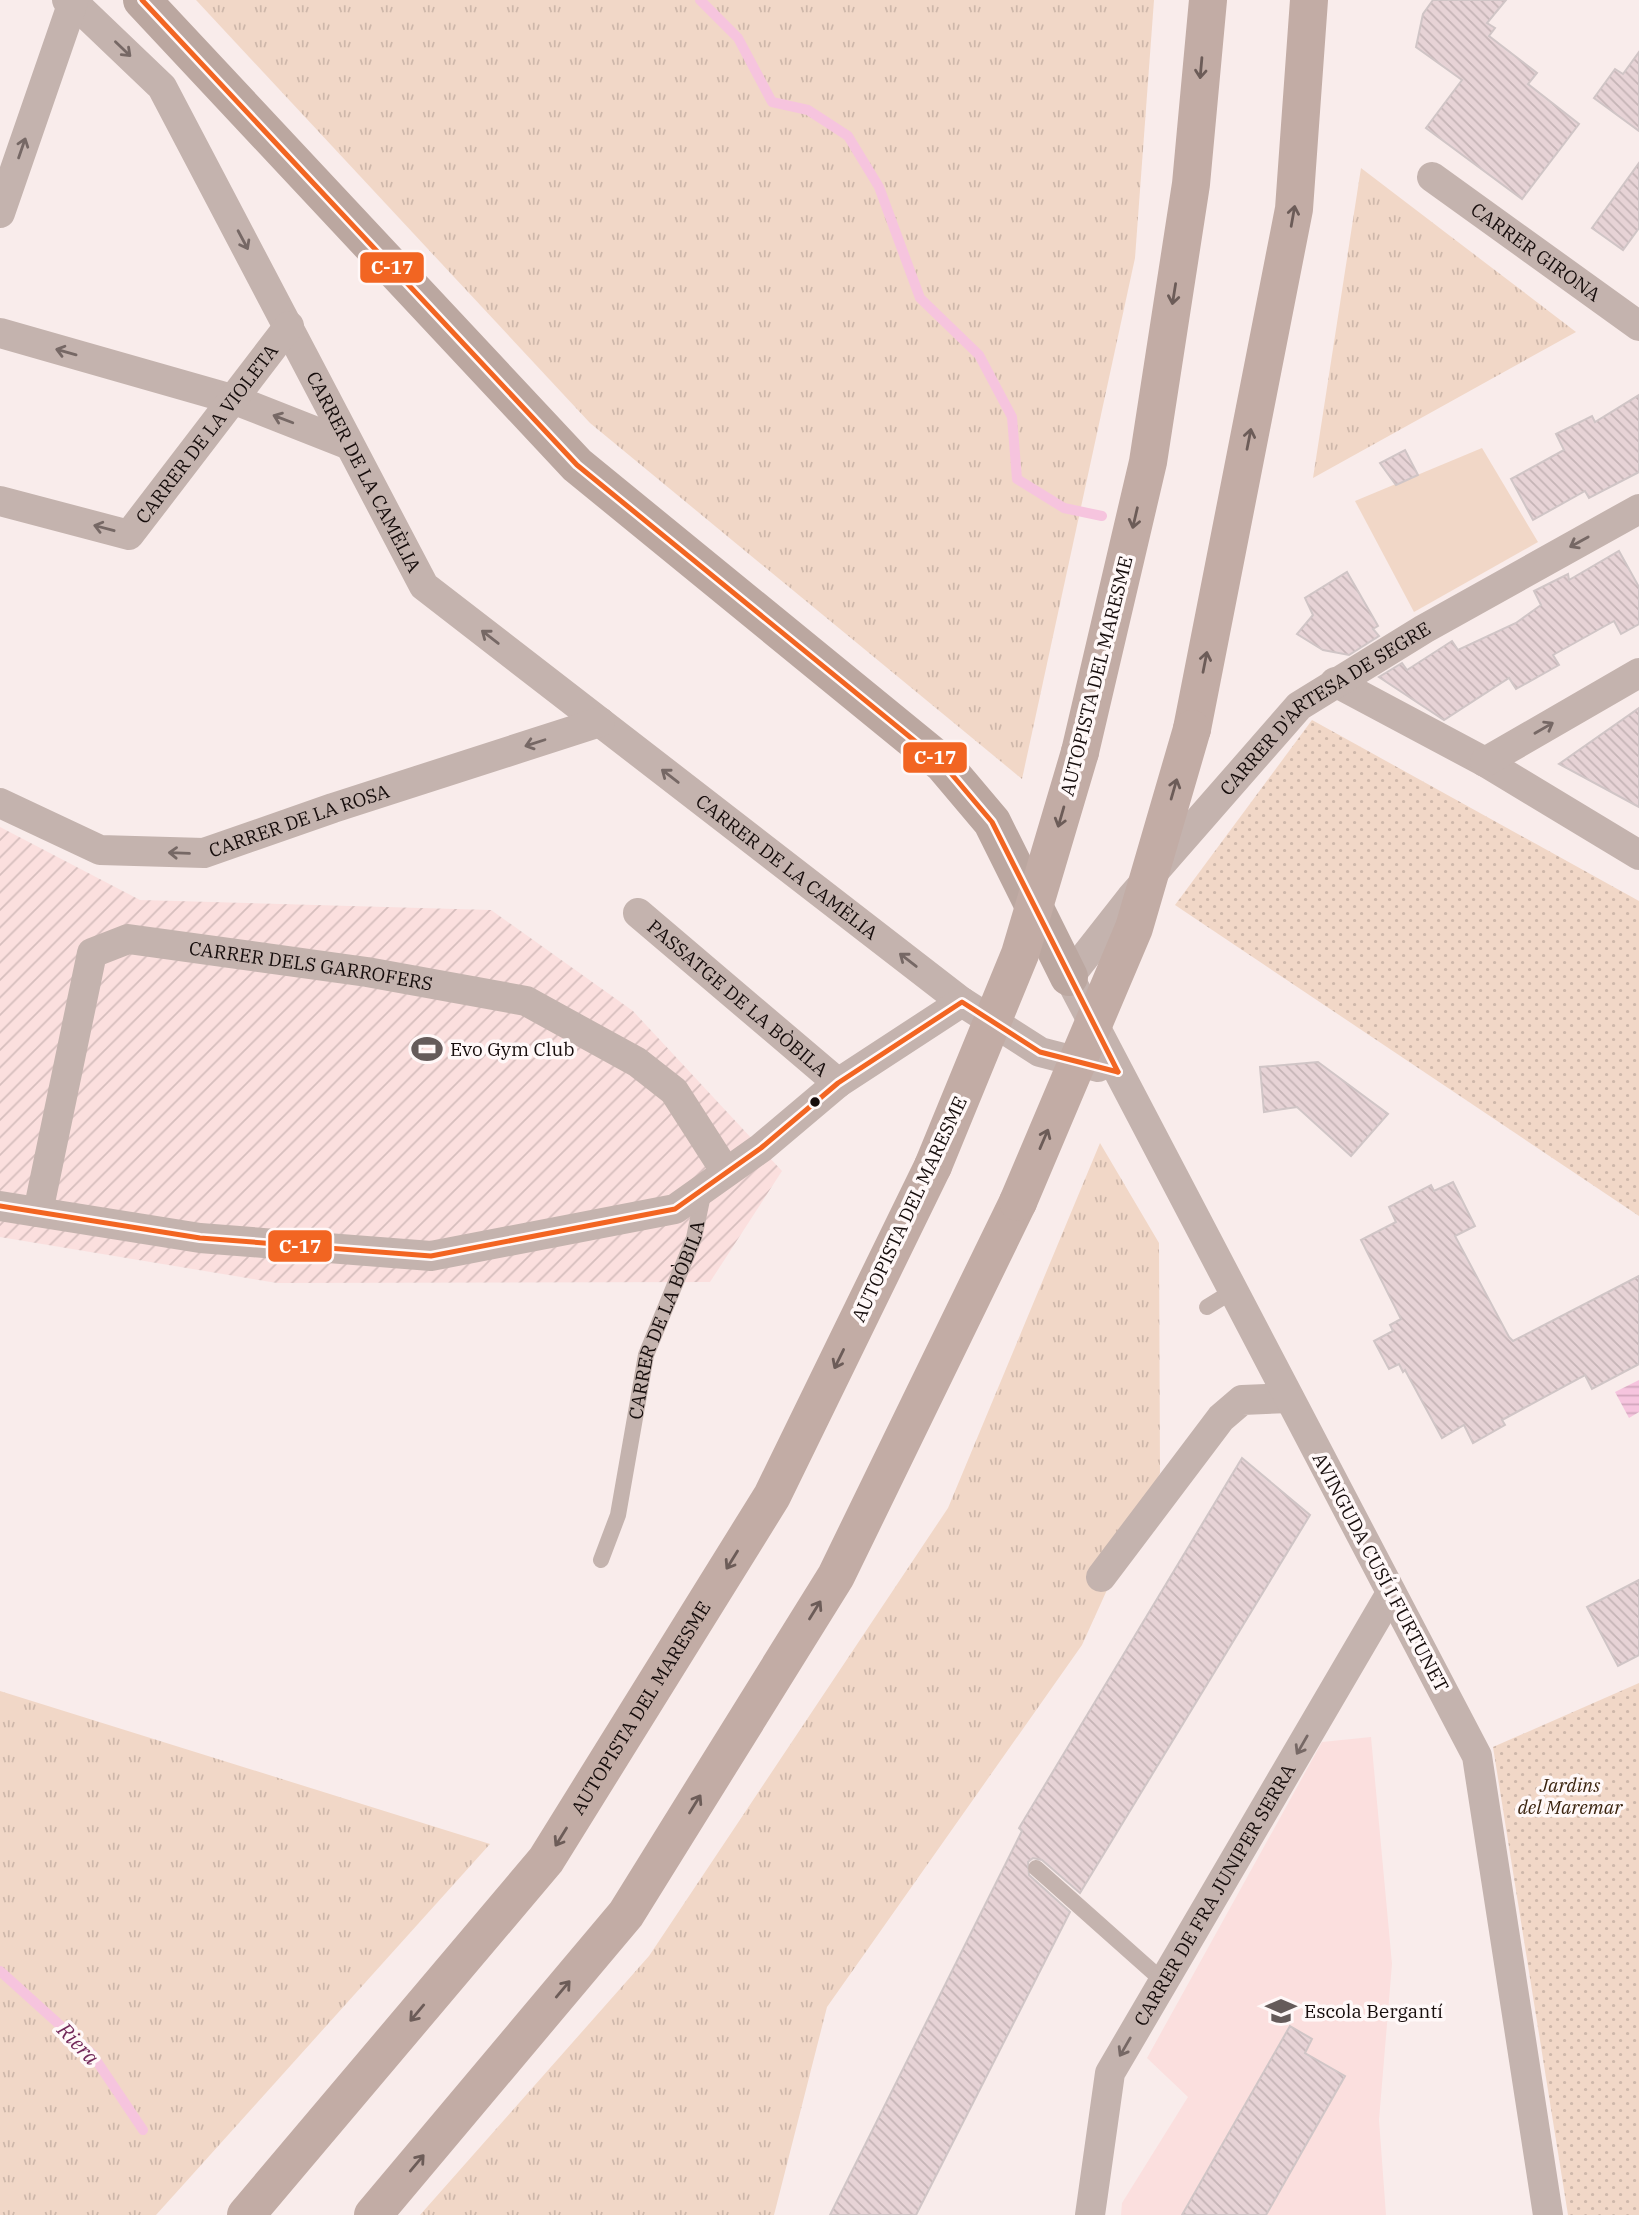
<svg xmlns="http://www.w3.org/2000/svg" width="1639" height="2215" font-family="'IBM Plex Serif',serif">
<defs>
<pattern id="industrial-furrows" width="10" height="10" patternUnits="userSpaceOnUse" patternTransform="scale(1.75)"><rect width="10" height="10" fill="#fbdfde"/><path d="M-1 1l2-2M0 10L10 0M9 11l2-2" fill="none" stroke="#d6bebd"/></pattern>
<pattern id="grass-tufts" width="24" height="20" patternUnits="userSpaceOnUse" patternTransform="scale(1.75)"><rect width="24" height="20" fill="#f1d7c7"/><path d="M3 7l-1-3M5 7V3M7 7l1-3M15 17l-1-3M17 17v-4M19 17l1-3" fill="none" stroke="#ceb7aa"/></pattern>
<pattern id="park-dots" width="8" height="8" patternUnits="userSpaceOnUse" patternTransform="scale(1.75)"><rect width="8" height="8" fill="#f1d7c7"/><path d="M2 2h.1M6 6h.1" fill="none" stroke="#ceb7aa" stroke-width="1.8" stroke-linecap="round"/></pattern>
<pattern id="water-rules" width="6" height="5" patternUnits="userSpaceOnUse" patternTransform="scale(1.75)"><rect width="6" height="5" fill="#f6c4de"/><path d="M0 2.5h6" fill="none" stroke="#d2a7bd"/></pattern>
<pattern id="building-back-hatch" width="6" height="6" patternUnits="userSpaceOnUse" patternTransform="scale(1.75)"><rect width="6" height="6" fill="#e7d3d6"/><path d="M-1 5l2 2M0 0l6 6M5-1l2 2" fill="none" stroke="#c5b4b6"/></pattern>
</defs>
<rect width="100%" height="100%" fill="#f9eceb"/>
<path fill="#fbdfde" d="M 1371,1737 L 1392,1964 L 1379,2120 L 1386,2215 L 1121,2215 L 1122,2203 L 1188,2097 L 1147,2058 L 1322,1742 Z"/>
<path fill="url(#industrial-furrows)" d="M 0,827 L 140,900 L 491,910 L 633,1011 L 782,1171 L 710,1282 L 277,1283 L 0,1237 Z"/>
<g fill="url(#grass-tufts)">
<path d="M 196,0 L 1154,0 L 1135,258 L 1022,779 L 590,423 Z"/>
<path d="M 1361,168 L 1576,332 L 1313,478 Z"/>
<path d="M 1100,1143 L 1159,1243 L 1160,1473 L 1082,1645 L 827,2007 L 774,2215 L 420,2215 L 649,1956 L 948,1508 Z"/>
<path d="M 0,1691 L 490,1844 L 156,2215 L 0,2215 Z"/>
</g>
<g fill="url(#park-dots)">
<path d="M 1312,720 L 1639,901 L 1639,1216 L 1175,905 Z"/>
<path d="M 1639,1683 L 1639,2215 L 1568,2215 L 1493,1747 Z"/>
</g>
<path fill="#f1d7c7" d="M 1482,448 L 1538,542 L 1414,612 L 1355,501 Z"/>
<path fill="url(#water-rules)" d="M 1639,1380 L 1639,1412 L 1629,1418 L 1615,1392 Z"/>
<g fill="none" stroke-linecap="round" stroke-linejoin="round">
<g stroke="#f6c4de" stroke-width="10">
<path d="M 700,0 L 738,38 L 772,102 L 808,110 L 848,136 L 879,187 L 920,298 L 979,355 L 1012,417 L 1017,479 L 1064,508 L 1102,516"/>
<path d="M 0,1971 L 92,2054 L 143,2130"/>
</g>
</g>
<g fill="url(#building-back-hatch)" stroke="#d0c5c6" stroke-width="2">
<path d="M 1433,0 L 1506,0 L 1487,23 L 1495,28 L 1489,36 L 1537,73 L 1528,84 L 1579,124 L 1522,199 L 1426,128 L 1462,80 L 1416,47 L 1423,14 Z"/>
<path d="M 1639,52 L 1639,131 L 1594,98 L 1615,69 L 1623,74 Z"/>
<path d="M 1639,163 L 1639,228 L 1623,250 L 1592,228 Z"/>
<path d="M 1639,395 L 1639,472 L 1589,498 L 1585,491 L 1533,520 L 1511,479 L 1564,450 L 1556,434 L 1592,416 L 1595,422 Z"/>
<path d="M 1405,450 L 1418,475 L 1396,485 L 1380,463 Z"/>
<path d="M 1619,551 L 1639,587 L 1639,624 L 1621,634 L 1614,621 L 1553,655 L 1559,665 L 1516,689 L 1509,678 L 1444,720 L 1379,677 L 1402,663 L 1407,670 L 1452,641 L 1458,650 L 1516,623 L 1541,605 L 1534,591 L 1568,574 L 1569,580 Z"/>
<path d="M 1347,572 L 1378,626 L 1373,629 L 1379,636 L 1349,655 L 1323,650 L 1297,634 L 1313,615 L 1305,598 Z"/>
<path d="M 1639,708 L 1639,807 L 1559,764 Z"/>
<path d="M 1318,1062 L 1388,1114 L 1351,1156 L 1297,1107 L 1264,1112 L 1260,1067 Z"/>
<path d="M 1453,1182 L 1475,1226 L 1455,1236 L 1509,1337 L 1513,1341 L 1639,1276 L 1639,1364 L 1592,1389 L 1585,1375 L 1502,1420 L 1505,1425 L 1473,1443 L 1464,1425 L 1442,1438 L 1405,1370 L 1403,1372 L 1399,1364 L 1389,1369 L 1374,1341 L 1393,1331 L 1390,1325 L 1401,1319 L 1361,1240 L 1396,1222 L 1389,1207 L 1431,1185 L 1434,1191 Z"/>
<path d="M 1242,1458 L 1310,1515 L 1080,1893 L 1042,1860 L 1033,1858 L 1028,1862 L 1029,1875 L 1070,1912 L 916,2215 L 830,2215 L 1022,1831 L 1019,1828 Z"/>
<path d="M 1639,1580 L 1639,1655 L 1618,1666 L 1587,1607 Z"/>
<path d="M 1290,2026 L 1312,2039 L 1305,2053 L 1345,2076 L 1266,2215 L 1182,2215 Z"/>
</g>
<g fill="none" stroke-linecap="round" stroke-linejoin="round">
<g stroke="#c4b3ae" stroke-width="16">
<path d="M 1207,1307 L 1233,1291"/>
<path id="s1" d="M 601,1560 L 618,1515 L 646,1355 L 694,1238 L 704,1190"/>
<path d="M 1036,1868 L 1163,1981"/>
</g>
<g stroke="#c4b3ae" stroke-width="30">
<path id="s2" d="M 67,0 L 73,2 L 162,87 L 424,586 L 962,1002"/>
<path id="s3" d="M 1432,177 L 1639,326"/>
<path d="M 0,213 L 73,2"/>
<path d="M 0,333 L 235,400 L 347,444"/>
<path id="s4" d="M 0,501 L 129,535 L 289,326"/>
<path d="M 1335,682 L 1485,762 L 1639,855"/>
<path d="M 1485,762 L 1639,673"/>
<path id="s5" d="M 0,803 L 100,850 L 204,853 L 333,808 L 600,722"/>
<path id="s6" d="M 638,913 L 838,1083"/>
<path d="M 0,1206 L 200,1238 L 431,1256 L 675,1209 L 761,1148 L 838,1083 L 962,1002 L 1040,1052 L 1098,1067"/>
<path id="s7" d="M 38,1212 L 92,953 L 128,939 L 367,972 L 526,1001 L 637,1062 L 674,1091 L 726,1172"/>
<path d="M 1101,1577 L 1221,1418 L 1242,1400 L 1289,1398"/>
<path id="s8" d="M 1090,2215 L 1110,2073 L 1391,1593"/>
<path id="s9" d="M 1548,2215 L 1477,1756 L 1069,977 L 1131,898 L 1299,706 L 1424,629 L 1639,509"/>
</g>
<path stroke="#bba7a0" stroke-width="38" d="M 142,0 L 577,465 L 943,764 L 992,822 L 1069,977"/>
<g stroke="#c2aca5" stroke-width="38">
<path d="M 1192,729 L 1294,209 L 1309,0"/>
<path d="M 1080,752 L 1148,462 L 1191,184 L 1208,0"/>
<path id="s10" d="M 246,2215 L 546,1860 L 772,1496 L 933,1166"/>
<path d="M 373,2215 L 626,1914 L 836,1576 L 1018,1202"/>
</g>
<g stroke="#c2aca5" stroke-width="38">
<path d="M 933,1166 L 1020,954 L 1080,752"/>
<path d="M 1018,1202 L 1134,928 L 1192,729"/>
</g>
<g stroke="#fff8f8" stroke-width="10">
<g id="bus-1">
<path d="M 142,0 L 577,465 L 943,764 L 992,822 L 1118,1072"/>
<path d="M 0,1206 L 200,1238 L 431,1256 L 675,1209 L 761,1148 L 838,1083 L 962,1002 L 1040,1052 L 1118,1072"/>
</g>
</g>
<use href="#bus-1" stroke="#f26522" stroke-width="5"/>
</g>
<defs><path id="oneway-shaft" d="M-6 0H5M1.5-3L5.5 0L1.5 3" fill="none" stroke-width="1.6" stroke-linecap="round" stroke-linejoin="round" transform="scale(1.75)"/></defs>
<g stroke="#766865">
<use href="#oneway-shaft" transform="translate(123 49) rotate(44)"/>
<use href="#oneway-shaft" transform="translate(22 148) rotate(-71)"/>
<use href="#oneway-shaft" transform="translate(243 240) rotate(62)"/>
<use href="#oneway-shaft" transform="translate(66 352) rotate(-164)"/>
<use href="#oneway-shaft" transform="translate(283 419) rotate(-159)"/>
<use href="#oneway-shaft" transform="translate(104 528) rotate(-165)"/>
<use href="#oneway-shaft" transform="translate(1579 542) rotate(151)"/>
<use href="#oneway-shaft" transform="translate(490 637) rotate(-142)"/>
<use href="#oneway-shaft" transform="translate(1544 728) rotate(-30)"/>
<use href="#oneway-shaft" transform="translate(535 743) rotate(162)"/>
<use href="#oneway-shaft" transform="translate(670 776) rotate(-142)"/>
<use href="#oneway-shaft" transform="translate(179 853) rotate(-178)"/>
<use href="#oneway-shaft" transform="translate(908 960) rotate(-142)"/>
<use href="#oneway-shaft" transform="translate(1302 1745) rotate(120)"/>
<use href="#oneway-shaft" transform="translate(1125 2047) rotate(120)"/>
</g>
<g stroke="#6c5c58">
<use href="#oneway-shaft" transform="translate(1201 68) rotate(95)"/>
<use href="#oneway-shaft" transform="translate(1293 216) rotate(-80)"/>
<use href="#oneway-shaft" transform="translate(1174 294) rotate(99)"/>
<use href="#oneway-shaft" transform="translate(1249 439) rotate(-79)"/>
<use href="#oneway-shaft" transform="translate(1135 518) rotate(103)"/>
<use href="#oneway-shaft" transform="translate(1205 662) rotate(-79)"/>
<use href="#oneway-shaft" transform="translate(1174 789) rotate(-74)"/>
<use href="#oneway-shaft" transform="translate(1061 817) rotate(106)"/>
<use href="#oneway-shaft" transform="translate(1044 1139) rotate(-67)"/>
<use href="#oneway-shaft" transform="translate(839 1359) rotate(116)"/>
<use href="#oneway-shaft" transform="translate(732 1560) rotate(122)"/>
<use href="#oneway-shaft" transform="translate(815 1610) rotate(-58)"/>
<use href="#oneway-shaft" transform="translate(695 1804) rotate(-58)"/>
<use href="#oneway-shaft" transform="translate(561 1837) rotate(122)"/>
<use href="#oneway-shaft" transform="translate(563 1989) rotate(-50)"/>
<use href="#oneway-shaft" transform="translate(417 2013) rotate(130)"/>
<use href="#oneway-shaft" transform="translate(417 2163) rotate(-50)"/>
</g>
<defs>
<g id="stadium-bare" transform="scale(2.415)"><path d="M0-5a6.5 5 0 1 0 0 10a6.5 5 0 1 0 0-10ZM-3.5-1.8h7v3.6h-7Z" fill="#655b5a" stroke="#fff8f8" stroke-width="2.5" paint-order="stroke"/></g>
<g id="school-bare" transform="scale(2.415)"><path d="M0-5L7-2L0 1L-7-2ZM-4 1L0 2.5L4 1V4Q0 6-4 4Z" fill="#655b5a" stroke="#fff8f8" stroke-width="2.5" paint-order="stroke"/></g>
</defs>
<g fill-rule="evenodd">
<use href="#stadium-bare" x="427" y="1049"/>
<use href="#school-bare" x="1281" y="2011"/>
</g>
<circle fill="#160d0c" stroke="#fff8f8" stroke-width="2.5" cx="815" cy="1102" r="6"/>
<g text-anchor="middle" stroke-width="7" stroke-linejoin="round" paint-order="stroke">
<g font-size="19" fill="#160d0c" stroke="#fff8f8">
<text dy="7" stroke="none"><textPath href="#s3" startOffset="128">CARRER GIRONA</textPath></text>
<text dy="7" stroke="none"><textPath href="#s4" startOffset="261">CARRER DE LA VIOLETA</textPath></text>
<text dy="7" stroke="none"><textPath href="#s2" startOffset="564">CARRER DE LA CAMÈLIA</textPath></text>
<text transform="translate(1096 676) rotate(-76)" y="7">AUTOPISTA DEL MARESME</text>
<text dy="7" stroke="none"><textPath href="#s9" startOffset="1718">CARRER D'ARTESA DE SEGRE</textPath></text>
<text dy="7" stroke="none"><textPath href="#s5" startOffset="315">CARRER DE LA ROSA</textPath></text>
<text dy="7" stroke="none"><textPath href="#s2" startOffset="1152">CARRER DE LA CAMÈLIA</textPath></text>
<text dy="7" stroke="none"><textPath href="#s7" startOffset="488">CARRER DELS GARROFERS</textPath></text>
<text dy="7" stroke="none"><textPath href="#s6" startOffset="131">PASSATGE DE LA BÒBILA</textPath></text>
<text transform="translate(909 1209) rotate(-65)" y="7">AUTOPISTA DEL MARESME</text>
<text dy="7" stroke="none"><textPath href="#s1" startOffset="250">CARRER DE LA BÒBILA</textPath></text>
<text transform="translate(1381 1572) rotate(62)" y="7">AVINGUDA CUSÍ I FURTUNET</text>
<text dy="7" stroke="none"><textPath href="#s10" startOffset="644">AUTOPISTA DEL MARESME</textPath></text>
<text dy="7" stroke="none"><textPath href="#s8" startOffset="350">CARRER DE FRA JUNIPER SERRA</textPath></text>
</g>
<g font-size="19" fill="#160d0c" stroke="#fff8f8" text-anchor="start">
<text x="450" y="1056">Evo Gym Club</text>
<text x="1304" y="2018">Escola Bergantí</text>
</g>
<g font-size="19" font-style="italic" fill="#3b240f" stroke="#fff8f8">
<text x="1570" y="1792">Jardins<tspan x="1570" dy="22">del Maremar</tspan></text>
</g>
<g font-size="21" font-style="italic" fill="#73295a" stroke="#fff8f8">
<text transform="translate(78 2044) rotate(46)" y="7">Riera</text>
</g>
</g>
<g stroke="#fff8f8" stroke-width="2.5">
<rect x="359" y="251" width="66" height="33" rx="7" fill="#f26522"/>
<rect x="902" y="741" width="66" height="33" rx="7" fill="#f26522"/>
<rect x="267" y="1229" width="66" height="34" rx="7" fill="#f26522"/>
</g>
<g font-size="19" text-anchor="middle" font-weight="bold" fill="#fff">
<text x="392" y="274">C-17</text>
<text x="935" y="764">C-17</text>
<text x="300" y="1253">C-17</text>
</g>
</svg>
